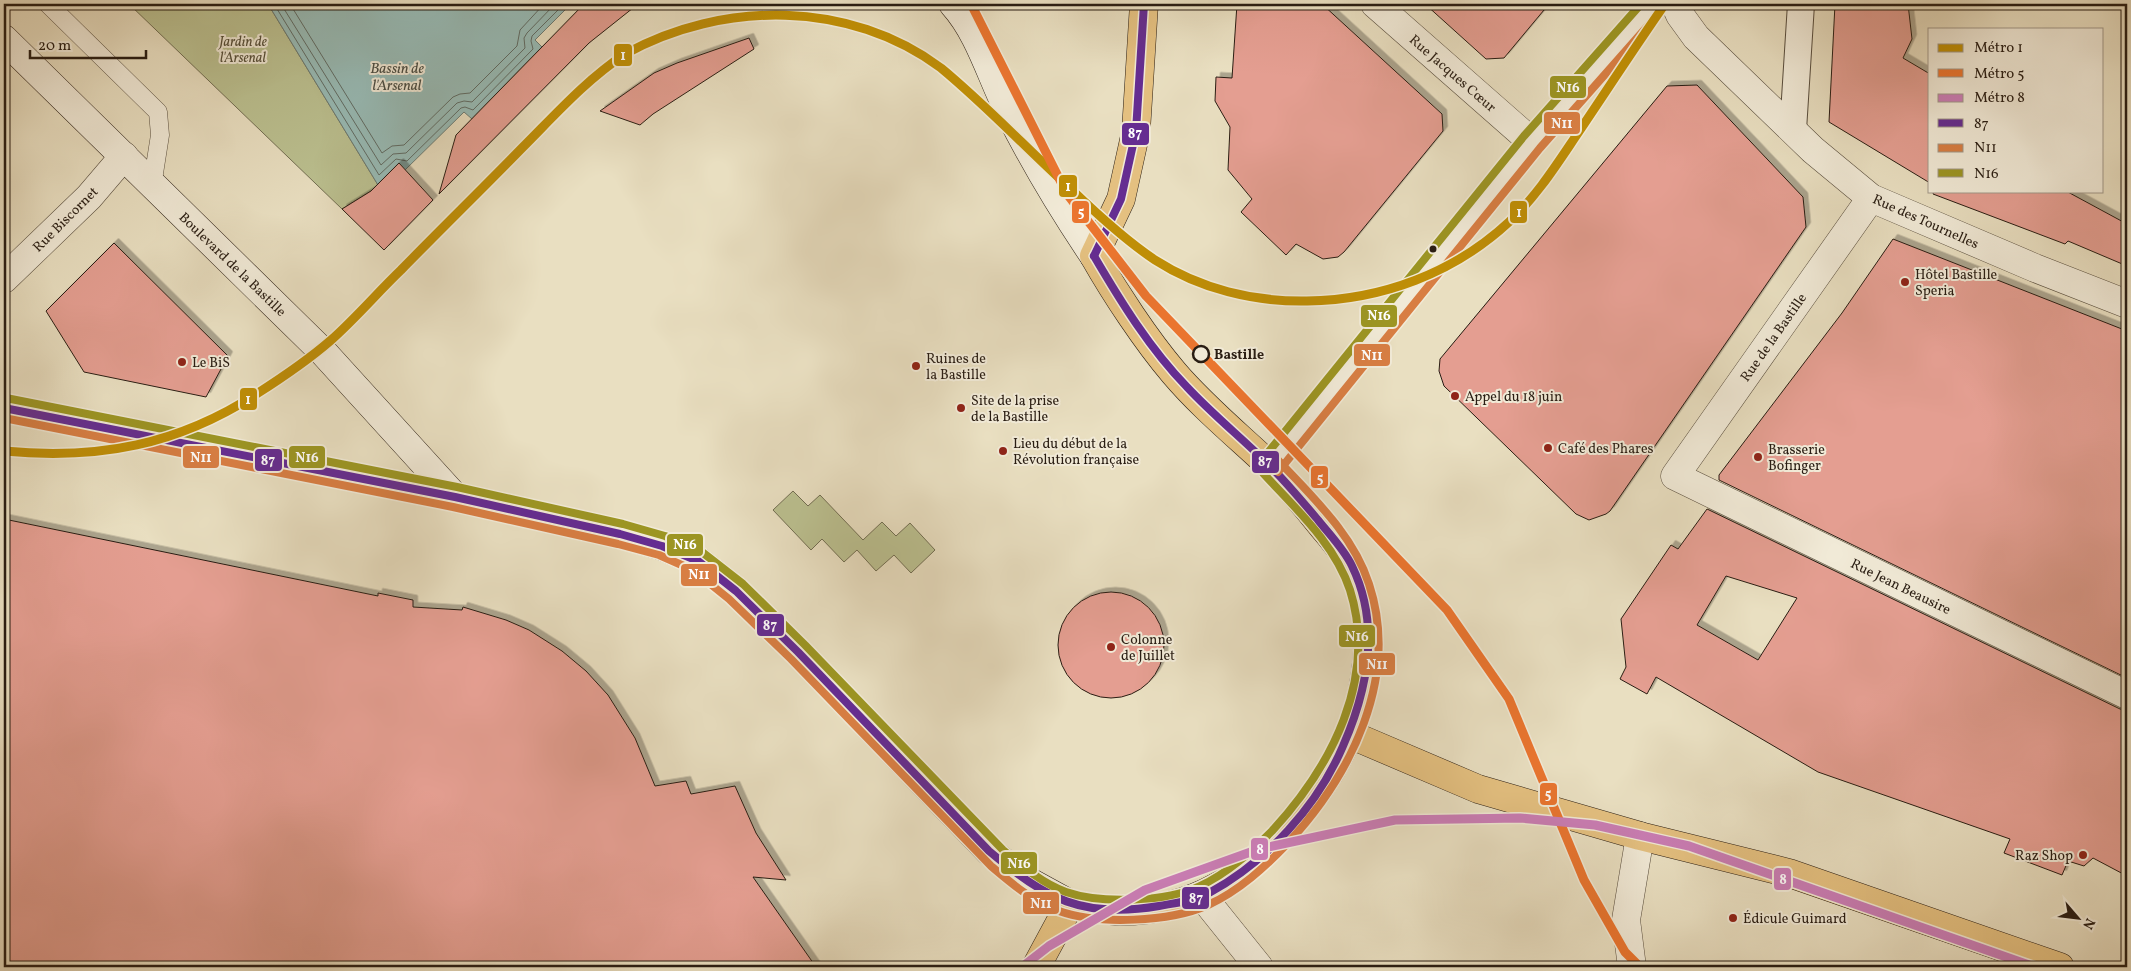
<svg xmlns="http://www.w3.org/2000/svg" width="2131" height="971" font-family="Vollkorn,serif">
<defs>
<filter id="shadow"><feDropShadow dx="4.5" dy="-4.5" stdDeviation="0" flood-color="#0004"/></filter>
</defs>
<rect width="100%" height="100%" fill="#e9dfc1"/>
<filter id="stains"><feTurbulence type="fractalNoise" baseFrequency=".004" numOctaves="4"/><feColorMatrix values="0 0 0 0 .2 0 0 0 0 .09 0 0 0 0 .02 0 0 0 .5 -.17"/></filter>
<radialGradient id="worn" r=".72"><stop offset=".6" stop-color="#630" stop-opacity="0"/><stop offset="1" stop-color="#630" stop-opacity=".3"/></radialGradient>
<g fill="#bbc090" stroke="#726e52">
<path d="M 129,4 L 268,4 L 378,185 L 371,191 L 342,209 Z"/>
<path d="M 793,491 L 808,506 L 820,495 L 863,540 L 882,522 L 896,536 L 910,523 L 935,550 L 911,573 L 894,555 L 876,571 L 857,550 L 844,562 L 822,539 L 811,550 L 773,510 Z"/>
</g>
<path fill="#98bcb7" stroke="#6c7c75" d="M 268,4 L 571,4 L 535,40 L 542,47 L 472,119 L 464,112 L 405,170 L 378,185 Z"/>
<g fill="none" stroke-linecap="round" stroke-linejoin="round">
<g stroke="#606c65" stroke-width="1">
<path d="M 274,4 L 379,175 L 396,159 L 407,161 L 461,108 L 465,107 L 473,110 L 533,49 L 531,41 L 532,36 L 564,4"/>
<path d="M 281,4 L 381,165 L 393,154 L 406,153 L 457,103 L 464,101 L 472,102 L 525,48 L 524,38 L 527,33 L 555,4"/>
<path d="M 290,4 L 382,153 L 392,146 L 404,145 L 453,97 L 460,94 L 470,93 L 517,46 L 520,30 L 544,4"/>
</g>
</g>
<g fill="#e49e91" stroke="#291d13" fill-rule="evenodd" filter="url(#shadow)">
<path d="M 584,4 L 638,4 L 589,43 L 439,194 L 456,135 Z"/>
<path d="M 1237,4 L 1322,4 L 1442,114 L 1443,131 L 1344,252 L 1338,257 L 1323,259 L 1296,244 L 1286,255 L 1241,212 L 1252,199 L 1228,170 L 1230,127 L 1215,101 L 1216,77 L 1232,78 Z"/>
<path d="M 1425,4 L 1549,4 L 1504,58 L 1486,59 Z"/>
<path d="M 1835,4 L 1908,4 L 1912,39 L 1903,58 L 1930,74 L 1930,183 L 1829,122 Z"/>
<path d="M 749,38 L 754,49 L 653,114 L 640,125 L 600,111 L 654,73 L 677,63 Z"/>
<path d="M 1697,85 L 1803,197 L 1806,227 L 1610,511 L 1606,514 L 1589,520 L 1576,514 L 1444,386 L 1439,371 L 1440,359 L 1667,86 Z"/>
<path d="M 399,163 L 433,200 L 384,250 L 342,209 L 371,191 Z"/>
<path d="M 1934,191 L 2066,191 L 2127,224 L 2127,266 L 2068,241 L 2065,244 L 1933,194 Z"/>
<path d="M 1893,239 L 2127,331 L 2127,678 L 1719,480 L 1719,475 L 1842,313 Z"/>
<path d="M 114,243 L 228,356 L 206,397 L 84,372 L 46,311 Z"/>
<path d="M 1707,509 L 2120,709 L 2127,710 L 2127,876 L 2093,858 L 2084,866 L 2068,861 L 2062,875 L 2004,853 L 2010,839 L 1818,772 L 1656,677 L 1647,694 L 1620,679 L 1626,667 L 1621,619 L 1671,545 L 1678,549 ZM 1726,576 L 1797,598 L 1758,660 L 1697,625 Z"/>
<path d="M 4,519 L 378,596 L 378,593 L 413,600 L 413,607 L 462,610 L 463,607 L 506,620 L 529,630 L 562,651 L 586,671 L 608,695 L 635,738 L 655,786 L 686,781 L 691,794 L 735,786 L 756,833 L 786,880 L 753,877 L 816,967 L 4,967 Z"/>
<circle cx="1111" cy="645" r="53"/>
</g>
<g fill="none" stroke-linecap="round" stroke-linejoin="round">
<g stroke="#594e3e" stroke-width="19">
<path id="service" d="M 48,4 L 158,112 L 160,135 L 152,186"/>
</g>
<g stroke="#594e3e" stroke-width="28">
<path id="pedestrian" d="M 1793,130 L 1801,4"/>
</g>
<g stroke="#594e3e" stroke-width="29">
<g id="minor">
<path d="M 1375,4 L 1532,142"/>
<path d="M 1675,4 L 1680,15 L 1696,37 L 1813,150 L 1871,198 L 2035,268 L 2127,304"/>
<path d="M 1871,198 L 1675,476 L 2127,695"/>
<path d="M 4,279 L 89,197 L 124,156"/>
<path d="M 1270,466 L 1532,142 L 1654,4"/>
<path d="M 1632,967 L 1626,920 L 1640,836"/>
</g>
</g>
<g stroke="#594e3e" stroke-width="29">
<path id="tertiary" d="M 1202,896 L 1259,967"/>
</g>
<g stroke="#291d13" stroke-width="29">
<g id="secondary">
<path d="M 953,4 C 980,34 991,77 1009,112 C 1034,162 1063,210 1094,256"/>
<path d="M 4,39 L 324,353 L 455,497"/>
<path d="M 4,408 L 455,497 L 620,534 L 662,546 L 698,561 L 736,591 L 798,652 L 989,851 L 1028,881 L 1070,904"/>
</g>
</g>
<g stroke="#291d13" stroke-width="29">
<g id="primary">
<path d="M 1349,734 L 1478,789 L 1640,836 L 1789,873 L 2060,967"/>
<path d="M 1036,967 L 1070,904 C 1085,906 1101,910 1116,911 C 1193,913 1245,877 1294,821 C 1330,780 1357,731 1365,676 C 1371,639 1368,600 1351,566 C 1343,549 1329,535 1318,521 C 1302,501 1286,482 1268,464 C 1236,434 1202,406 1174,373 C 1146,340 1115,293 1094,256 L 1121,199 L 1136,131 L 1144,4"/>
</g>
</g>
<use href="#service" stroke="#f1ead7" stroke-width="18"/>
<use href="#pedestrian" stroke="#f1ead7" stroke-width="26"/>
<use href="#minor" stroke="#f1ead7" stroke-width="28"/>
<use href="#tertiary" stroke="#f1ead7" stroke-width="28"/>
<use href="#secondary" stroke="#f1ead7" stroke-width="28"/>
<use href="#primary" stroke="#e4c080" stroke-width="28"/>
<g stroke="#f1ead7" stroke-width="11">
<g id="bus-1">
<path d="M 1094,256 L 1121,199 L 1136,131 L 1144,4"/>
<path d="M 4,408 L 455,497 L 620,534 L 662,546 L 698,561 L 736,591 L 798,652 L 989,851 C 1046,899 1082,919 1159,906 C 1175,903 1194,901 1209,893 C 1267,861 1317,807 1343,746 C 1368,689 1380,624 1352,566 C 1344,549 1329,534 1318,520 C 1302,501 1287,483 1270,466 C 1243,439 1213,415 1187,387 C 1150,349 1121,302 1094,256"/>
</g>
</g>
<g stroke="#f1ead7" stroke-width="11">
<g id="bus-2">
<path d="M 4,418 L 453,507 L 618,544 L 659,555 L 693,570 L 729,599 L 791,659 L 991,866 C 1011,883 1033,902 1059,911 C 1098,925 1170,922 1208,905 C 1239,891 1265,867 1288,843 C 1351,775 1400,678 1369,584 C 1353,534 1312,497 1277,459"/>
<path d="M 1278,472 L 1540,148 L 1661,11"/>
</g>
</g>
<g stroke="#f1ead7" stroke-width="11">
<g id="bus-3">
<path d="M 6,398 L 457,487 L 623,524 L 665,536 L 702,552 L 743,584 L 805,645 L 1003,850 C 1022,866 1043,884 1066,892 C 1101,904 1167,902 1200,886 C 1228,873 1251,852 1272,831 C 1331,767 1378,679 1350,590 C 1335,544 1295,508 1263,473"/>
<path d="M 1262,460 L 1524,136 L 1641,4"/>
</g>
</g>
<use href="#bus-1" stroke="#652d91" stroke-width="8"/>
<use href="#bus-2" stroke="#d87e43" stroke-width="8"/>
<use href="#bus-3" stroke="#9c9523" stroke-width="8"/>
<g stroke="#f1ead7" stroke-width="12">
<path id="metro-1" d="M 4,451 C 99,460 178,445 258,393 C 283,377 308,360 330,341 C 355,319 377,293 401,270 C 441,229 482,189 522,148 C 555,115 586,80 625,54 C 723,0 850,0 941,68 C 987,106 1028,150 1072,190 C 1098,215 1125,240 1155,260 C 1200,289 1254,302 1307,301 C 1382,300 1454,273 1509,222 C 1537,196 1557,164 1578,133 C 1607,90 1635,47 1665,4"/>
</g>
<g stroke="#f1ead7" stroke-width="12">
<path id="metro-2" d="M 971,4 L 1067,194 L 1146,296 L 1447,610 L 1509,699 L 1584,880 L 1625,952 L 1640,967"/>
</g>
<g stroke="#f1ead7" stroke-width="12">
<path id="metro-3" d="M 1022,967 L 1049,946 L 1145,890 L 1259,849 L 1395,820 L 1520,818 L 1595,825 L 1689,846 L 2035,967"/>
</g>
<use href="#metro-1" stroke="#bf8e06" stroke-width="9"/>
<use href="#metro-2" stroke="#ea752f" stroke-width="9"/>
<use href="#metro-3" stroke="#ca7db5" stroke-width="9"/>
</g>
<circle fill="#291d13" stroke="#f1ead7" stroke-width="2" cx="1433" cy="249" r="4.5"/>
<g fill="#8f2418" stroke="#f1ead7" stroke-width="2">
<circle cx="1905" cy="282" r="5"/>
<circle cx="182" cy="362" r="5"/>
<circle cx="916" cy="366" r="5"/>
<circle cx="1455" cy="396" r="5"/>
<circle cx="961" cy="408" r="5"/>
<circle cx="1548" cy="448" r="5"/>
<circle cx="1003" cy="451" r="5"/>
<circle cx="1758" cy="457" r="5"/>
<circle cx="1111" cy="647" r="5"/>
<circle cx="2083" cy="855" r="5"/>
<circle cx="1733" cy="918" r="5"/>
</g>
<circle fill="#f1ead7" stroke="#291d13" stroke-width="2.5" cx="1201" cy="354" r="8"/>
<g text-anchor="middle" stroke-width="4" stroke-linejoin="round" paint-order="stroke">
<g font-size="14" font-style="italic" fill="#554e38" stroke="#f1ead7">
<text x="243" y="46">Jardin de<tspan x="243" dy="16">l'Arsenal</tspan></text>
</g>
<g font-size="14" fill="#291d13" stroke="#f1ead7">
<text transform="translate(1453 73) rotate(41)" y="5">Rue Jacques Cœur</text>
<text transform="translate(65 219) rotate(-45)" y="5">Rue Biscornet</text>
<text transform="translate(1926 221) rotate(24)" y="5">Rue des Tournelles</text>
<text transform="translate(233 264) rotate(44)" y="5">Boulevard de la Bastille</text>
<text transform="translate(1773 337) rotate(-55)" y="5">Rue de la Bastille</text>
<text transform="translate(1901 586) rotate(26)" y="5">Rue Jean Beausire</text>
</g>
<g font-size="14" fill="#291d13" stroke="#f1ead7" text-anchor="start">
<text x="1915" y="279">Hôtel Bastille<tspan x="1915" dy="16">Speria</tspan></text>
<text x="926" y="363">Ruines de<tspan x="926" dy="16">la Bastille</tspan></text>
<text x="192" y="367">Le BiS</text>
<text x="1465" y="401">Appel du 18 juin</text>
<text x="971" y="405">Site de la prise<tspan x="971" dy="16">de la Bastille</tspan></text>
<text x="1013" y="448">Lieu du début de la<tspan x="1013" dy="16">Révolution française</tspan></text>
<text x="1558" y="453">Café des Phares</text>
<text x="1768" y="454">Brasserie<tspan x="1768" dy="16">Bofinger</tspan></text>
<text x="1121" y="644">Colonne<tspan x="1121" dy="16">de Juillet</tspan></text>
<text x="2073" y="860" text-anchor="end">Raz Shop</text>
<text x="1743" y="923">Édicule Guimard</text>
</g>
<g font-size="14" font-weight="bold" fill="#291d13" stroke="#f1ead7" text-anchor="start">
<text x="1214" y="359">Bastille</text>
</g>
<g font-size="15" font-style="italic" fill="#4a4d44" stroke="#f1ead7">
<text x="397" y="73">Bassin de<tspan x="397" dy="17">l'Arsenal</tspan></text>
</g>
</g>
<g stroke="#f1ead7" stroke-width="2">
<rect x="613" y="43" width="20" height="24" rx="5" fill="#bf8e06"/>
<rect x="1549" y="75" width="38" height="24" rx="5" fill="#9c9523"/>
<rect x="1543" y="111" width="38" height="24" rx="5" fill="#d87e43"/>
<rect x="1121" y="122" width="29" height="24" rx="5" fill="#652d91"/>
<rect x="1058" y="174" width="20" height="24" rx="5" fill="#bf8e06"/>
<rect x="1071" y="200" width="19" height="24" rx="5" fill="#ea752f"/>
<rect x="1509" y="200" width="19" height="24" rx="5" fill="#bf8e06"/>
<rect x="1360" y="304" width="38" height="24" rx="5" fill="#9c9523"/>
<rect x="1353" y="343" width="38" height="24" rx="5" fill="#d87e43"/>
<rect x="239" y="387" width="19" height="24" rx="5" fill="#bf8e06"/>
<rect x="182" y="445" width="38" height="24" rx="5" fill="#d87e43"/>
<rect x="288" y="445" width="38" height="24" rx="5" fill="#9c9523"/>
<rect x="254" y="448" width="29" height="24" rx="5" fill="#652d91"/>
<rect x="1251" y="450" width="29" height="24" rx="5" fill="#652d91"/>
<rect x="1310" y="465" width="19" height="24" rx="5" fill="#ea752f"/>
<rect x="666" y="533" width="38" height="24" rx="5" fill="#9c9523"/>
<rect x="680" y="563" width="38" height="24" rx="5" fill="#d87e43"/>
<rect x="756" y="613" width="29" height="24" rx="5" fill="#652d91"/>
<rect x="1338" y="624" width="38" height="24" rx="5" fill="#9c9523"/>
<rect x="1358" y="652" width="38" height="24" rx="5" fill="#d87e43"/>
<rect x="1539" y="782" width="19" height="24" rx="5" fill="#ea752f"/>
<rect x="1250" y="837" width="19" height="24" rx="5" fill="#ca7db5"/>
<rect x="1000" y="851" width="38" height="24" rx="5" fill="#9c9523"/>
<rect x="1773" y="867" width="19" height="24" rx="5" fill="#ca7db5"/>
<rect x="1181" y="886" width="29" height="24" rx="5" fill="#652d91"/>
<rect x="1022" y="891" width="38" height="24" rx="5" fill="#d87e43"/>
</g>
<g font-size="14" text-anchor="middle" font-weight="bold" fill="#fff">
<text x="623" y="60">1</text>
<text x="1568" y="92">N16</text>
<text x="1562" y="128">N11</text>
<text x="1135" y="138">87</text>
<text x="1068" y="191">1</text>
<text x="1081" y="216">5</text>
<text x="1519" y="217">1</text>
<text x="1379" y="320">N16</text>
<text x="1372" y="360">N11</text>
<text x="248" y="404">1</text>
<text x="201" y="462">N11</text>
<text x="307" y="462">N16</text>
<text x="268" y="465">87</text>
<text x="1265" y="466">87</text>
<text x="1320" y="482">5</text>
<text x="685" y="549">N16</text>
<text x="699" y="579">N11</text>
<text x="770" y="630">87</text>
<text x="1357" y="641">N16</text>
<text x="1377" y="669">N11</text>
<text x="1548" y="798">5</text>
<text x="1260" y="854">8</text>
<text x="1019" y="868">N16</text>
<text x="1783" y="884">8</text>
<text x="1196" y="903">87</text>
<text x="1041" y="908">N11</text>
</g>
<rect width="2131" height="971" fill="none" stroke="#e9dfc1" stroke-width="20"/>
<rect x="5" y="5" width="2121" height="961" fill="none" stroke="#291d13" stroke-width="2.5"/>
<rect x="10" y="10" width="2111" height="951" fill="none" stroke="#291d13"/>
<rect x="1928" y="28" width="175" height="165" fill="#f1ead7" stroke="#a19889"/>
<rect x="1938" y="44" width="25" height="8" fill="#bf8e06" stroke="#a19889"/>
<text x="1974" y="52" font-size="15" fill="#291d13">Métro 1</text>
<rect x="1938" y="69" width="25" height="8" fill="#ea752f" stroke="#a19889"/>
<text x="1974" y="78" font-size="15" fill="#291d13">Métro 5</text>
<rect x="1938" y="94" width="25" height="8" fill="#ca7db5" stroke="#a19889"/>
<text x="1974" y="102" font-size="15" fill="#291d13">Métro 8</text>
<rect x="1938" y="119" width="25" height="8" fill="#652d91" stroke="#a19889"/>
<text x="1974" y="128" font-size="15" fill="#291d13">87</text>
<rect x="1938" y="144" width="25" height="8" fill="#d87e43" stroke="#a19889"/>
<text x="1974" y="152" font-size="15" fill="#291d13">N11</text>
<rect x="1938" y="169" width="25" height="8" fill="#9c9523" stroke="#a19889"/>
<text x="1974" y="178" font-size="15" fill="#291d13">N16</text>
<g transform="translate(2078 918) rotate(118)" stroke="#f1ead7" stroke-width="4" paint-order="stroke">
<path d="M0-4L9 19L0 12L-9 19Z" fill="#291d13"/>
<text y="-8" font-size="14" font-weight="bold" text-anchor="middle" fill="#291d13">N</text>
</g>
<path d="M30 50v8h116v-8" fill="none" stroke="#291d13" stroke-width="2.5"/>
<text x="38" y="50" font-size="15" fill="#291d13" stroke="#f1ead7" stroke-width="4" paint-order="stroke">20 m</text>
<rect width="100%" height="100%" filter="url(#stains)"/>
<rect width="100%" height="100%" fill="url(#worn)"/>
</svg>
